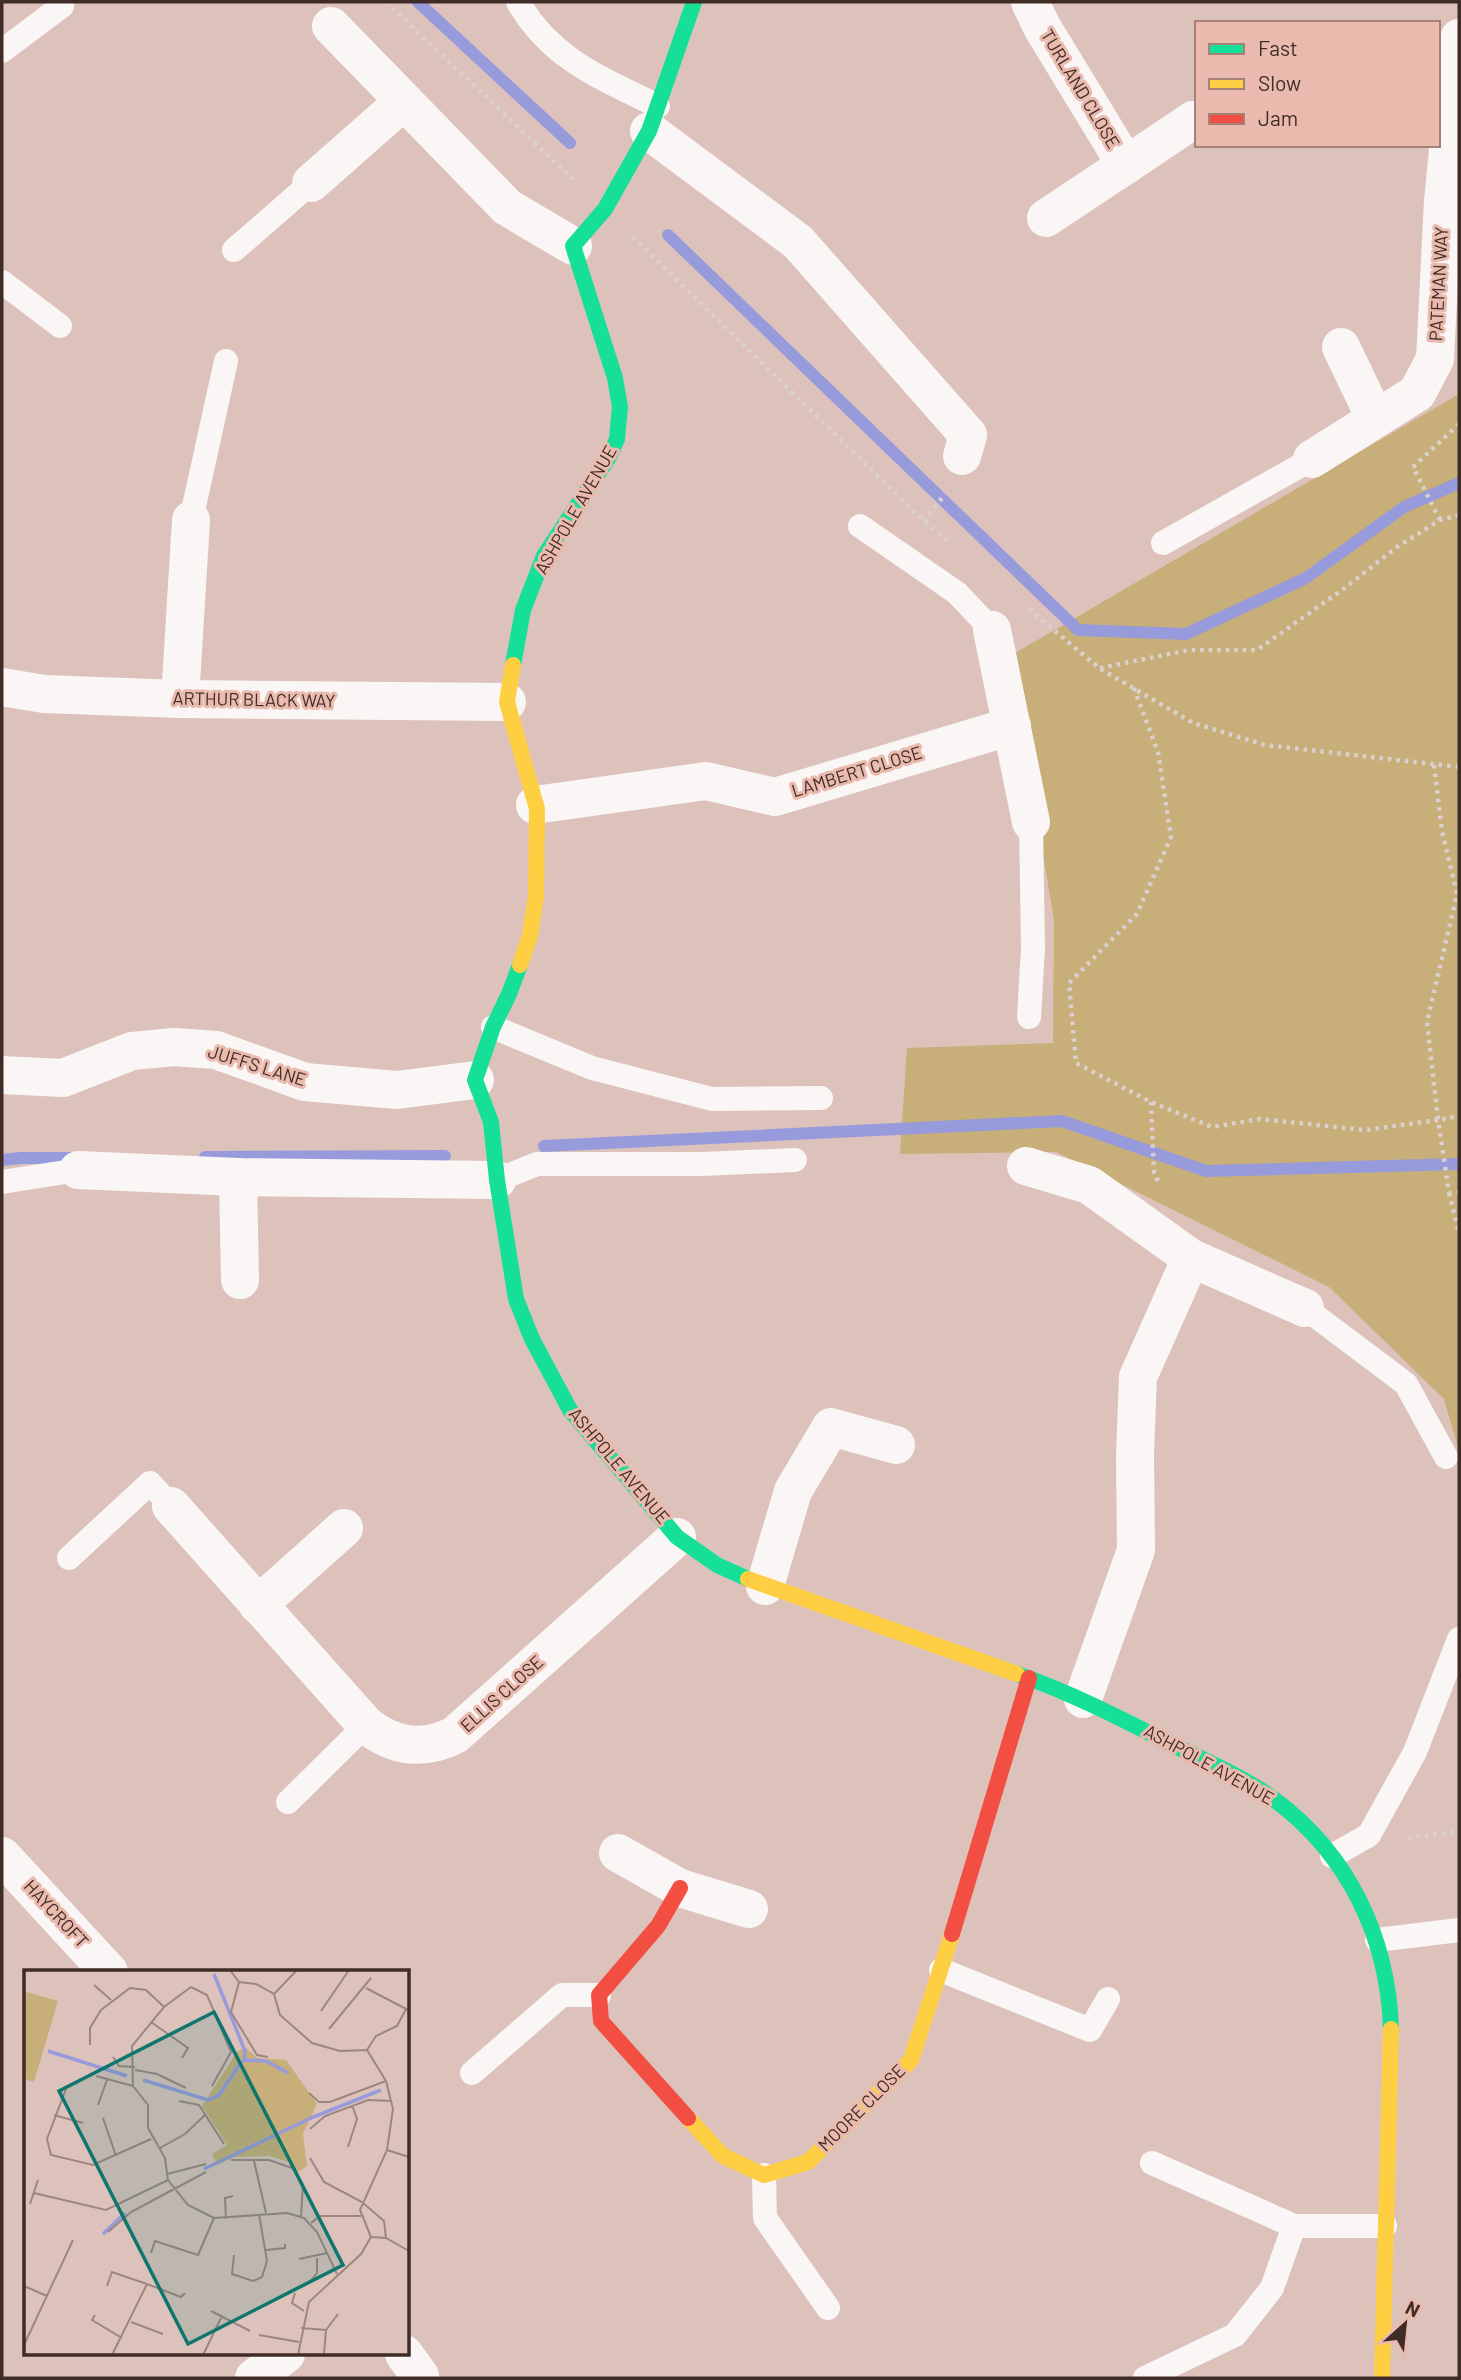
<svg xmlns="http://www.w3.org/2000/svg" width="1461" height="2380" font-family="Barlow,sans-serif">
<rect width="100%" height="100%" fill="#ddc2bc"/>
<path fill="#c8ae78" d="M 1459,394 L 1459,1451 L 1444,1399 L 1329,1287 L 1056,1152 L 900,1154 L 907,1048 L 1053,1043 L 1054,920 L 1010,656 Z"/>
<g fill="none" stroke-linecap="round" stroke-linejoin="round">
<g stroke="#979bdc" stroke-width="12">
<path d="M 418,2 L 570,143"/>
<path d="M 668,235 L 1078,630 L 1186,634 L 1306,578 L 1404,507 L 1459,483"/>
<path d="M 544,1146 L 1062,1121 L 1206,1171 L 1459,1164"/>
<path d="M 205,1157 L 445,1156"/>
<path d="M 2,1160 L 21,1158 L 78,1158"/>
</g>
<g stroke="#dad0cf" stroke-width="4.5" stroke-dasharray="3.5 5" stroke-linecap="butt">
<path d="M 386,2 L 574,180"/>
<path d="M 633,237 L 924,521 L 947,540"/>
<path d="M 1440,520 L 1413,467 L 1459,424"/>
<path d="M 924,521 L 945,494"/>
<path d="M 1029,609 L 1099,668 L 1193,723 L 1265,745 L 1459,767"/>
<path d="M 1100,668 L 1189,650 L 1257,650 L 1342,590 L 1397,547 L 1440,520 L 1459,515"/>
<path d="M 1134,688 L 1158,752 L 1171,837 L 1137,914 L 1069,983 L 1076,1063 L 1151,1102 L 1212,1127 L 1260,1119 L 1365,1130 L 1438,1120 L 1449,1193 L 1459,1192"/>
<path d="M 1434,765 L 1442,831 L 1457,894 L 1427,1022 L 1438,1120 L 1459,1116"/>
<path d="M 1151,1102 L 1154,1173 L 1159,1183"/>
<path d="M 1449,1193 L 1459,1233"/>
<path d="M 1408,1838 L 1459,1831"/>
</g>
<g stroke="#faf6f5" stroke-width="24">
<path d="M 518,2 C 551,59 601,78 658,106"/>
<path d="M 2,51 L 62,6"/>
<path d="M 234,250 L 311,183"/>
<path d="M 2,282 L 60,326"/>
<path d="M 191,520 L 226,361"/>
<path d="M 860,526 L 957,593 L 992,630"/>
<path d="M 1163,543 L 1312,459"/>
<path d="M 1029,1017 L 1033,948 L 1031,822"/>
<path d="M 493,1027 L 592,1068 L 712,1099 L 821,1098"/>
<path d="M 497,1180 L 537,1164 L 702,1164 L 795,1160"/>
<path d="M 2,1182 L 78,1170"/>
<path d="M 1305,1308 L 1406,1384 L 1446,1457"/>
<path d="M 69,1558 L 150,1483 L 171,1506"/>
<path d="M 288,1802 L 366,1725"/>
<path d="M 1332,1856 L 1369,1835 L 1415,1752 L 1459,1639"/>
<path d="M 1377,1940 L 1459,1930"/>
<path d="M 941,1970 L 1090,2030 L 1108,1999"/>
<path d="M 472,2073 L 562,1995 L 599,1995"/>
<path d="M 1152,2163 L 1294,2226 L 1385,2226"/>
<path d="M 764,2175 L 765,2218 L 828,2308"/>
<path d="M 1145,2378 L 1235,2335 L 1272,2288 L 1294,2226"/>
</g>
<g stroke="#faf6f5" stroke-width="38">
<path d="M 1030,2 L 1042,27 L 1126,165 L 1046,218"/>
<path d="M 331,26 L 507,207 L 573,246"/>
<path d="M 649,131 L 798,242 L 968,435 L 962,456"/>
<path d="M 1126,165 L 1193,120"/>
<path d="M 311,183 L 404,101"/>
<path d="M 1341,347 L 1375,418"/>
<path d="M 1312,459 L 1417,393 L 1435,359 L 1443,201 L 1459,38"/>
<path d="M 992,630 L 1031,822"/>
<path d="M 2,687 L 44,694 L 180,699 L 507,702"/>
<path d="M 180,699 L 191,520"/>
<path d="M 535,805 L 706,781 L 775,797 L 1012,726"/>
<path d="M 2,1075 L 63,1078 L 132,1051 L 174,1047 L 216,1050 L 305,1082 L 397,1090 L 475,1080"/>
<path d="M 1026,1166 L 1089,1185 L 1191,1258 L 1305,1308"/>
<path d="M 78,1170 L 238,1177 L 497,1180"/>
<path d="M 238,1177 L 240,1280"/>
<path d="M 171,1506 L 366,1725 C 394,1747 423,1751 455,1735 L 677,1537"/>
<path d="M 765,1586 L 793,1491 L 831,1427 L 896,1445"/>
<path d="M 258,1605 L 344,1528"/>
<path d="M 1083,1699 L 1136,1550 L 1135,1455 L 1138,1377 L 1191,1258"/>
<path d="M 618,1853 L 680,1888 L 749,1909"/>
<path d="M 2,1856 L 109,1972"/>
<path d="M 404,2354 L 420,2376"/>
<path d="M 254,2378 L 286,2354"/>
</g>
<g stroke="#16e098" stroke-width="16">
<path d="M 513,665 L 523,610 L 544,556 L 609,457 L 617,439 L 620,407 L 615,378 L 573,246 L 605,209 L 649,131 L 694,2"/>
<path d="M 520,965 L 509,994 L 493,1027 L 475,1080 L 491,1122 L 497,1180 L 516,1299 L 532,1339 L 570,1410 L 677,1537 L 717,1565 L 748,1579"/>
<path d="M 1017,1674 C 1069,1692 1118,1717 1167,1742 C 1203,1760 1243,1776 1275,1800 C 1349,1855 1388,1938 1391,2029"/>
</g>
<g stroke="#ffcf43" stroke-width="16">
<path d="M 513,665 L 507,702 L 537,809 L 536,896 L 530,936 L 520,965"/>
<path d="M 748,1579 L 1017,1674"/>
<path d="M 688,2118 L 723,2156 L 764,2175 L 808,2162 L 911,2060 L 952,1934"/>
<path d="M 1382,2378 L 1391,2029"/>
</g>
<g stroke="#f24e42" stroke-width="16">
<path d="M 680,1888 L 658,1926 L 599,1995 L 601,2021 L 688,2118"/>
<path d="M 952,1934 L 1029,1678"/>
</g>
</g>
<g text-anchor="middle" stroke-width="6" stroke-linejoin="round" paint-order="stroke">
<g font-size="18" fill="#3f2c27" stroke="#eabaae">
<text transform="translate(1080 89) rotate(59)" y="6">TURLAND CLOSE</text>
<text transform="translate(1439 284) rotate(-87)" y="6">PATEMAN WAY</text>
<text transform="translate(576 510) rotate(-60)" y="6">ASHPOLE AVENUE</text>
<text transform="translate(254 700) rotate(1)" y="6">ARTHUR BLACK WAY</text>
<text transform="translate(857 772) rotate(-17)" y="6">LAMBERT CLOSE</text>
<text transform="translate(257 1066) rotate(17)" y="6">JUFFS LANE</text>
<text transform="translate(619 1466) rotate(50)" y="6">ASHPOLE AVENUE</text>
<text transform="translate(502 1694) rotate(-42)" y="6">ELLIS CLOSE</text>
<text transform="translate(1209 1765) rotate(29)" y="6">ASHPOLE AVENUE</text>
<text transform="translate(56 1914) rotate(47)" y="6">HAYCROFT</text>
<text transform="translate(862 2108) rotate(-45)" y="6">MOORE CLOSE</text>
</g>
</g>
<g transform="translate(24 1970)">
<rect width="385" height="385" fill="#ddc2bc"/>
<path d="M 0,21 L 34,31 L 10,112 L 0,109 ZM 221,77 L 233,88 L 262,90 L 293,134 L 279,164 L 283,196 L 274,202 L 264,192 L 246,186 L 210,187 L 193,195 L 188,184 L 203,175 L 178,136 L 213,82 Z" fill="#c8ae78"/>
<path fill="none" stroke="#979bdc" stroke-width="3.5" d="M 190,4 L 221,81 L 220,90 L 242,91 L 264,103M 24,81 L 103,106M 119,110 L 184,130 L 195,125 L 218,91M 180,199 L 289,147 L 357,120M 79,264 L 101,243"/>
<path fill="none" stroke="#9e8680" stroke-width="2" d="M 206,0 L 215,12 L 232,14 L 250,24M 273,0 L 250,24 L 256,45 L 288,73 L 316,81 L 343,80M 215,12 L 207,42 L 233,85 L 244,87M 70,15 L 87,30M 167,17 L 140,37 L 108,76 L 109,116 L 124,135 L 124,158 L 141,188 L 144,210 L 164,235 L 190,248 L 263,243 L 280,248 L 293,262 L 313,304M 167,17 L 183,25 L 207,82 L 188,116M 342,18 L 384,40M 297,41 L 325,0M 127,52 L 164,78 L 158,88M 305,59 L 347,8M 66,75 L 66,58 L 77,40 L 106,18 L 122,20 L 140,37M 343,80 L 352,66 L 373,56 L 382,39M 89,87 L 95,96 L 111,97M 111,100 L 133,104 L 162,118M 72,106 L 109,116M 42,119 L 23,169 L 27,185 L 69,195 L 127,169M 285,123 L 295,132 L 306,132 L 362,111M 155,131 L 175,135 L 200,174M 74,135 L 83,110M 30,145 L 59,153M 79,148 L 92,186M 286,159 L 301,146 L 344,130 L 368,131M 324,177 L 333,149 L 328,135M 136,178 L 161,164 L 182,144M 363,180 L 385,187M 286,188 L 300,212 L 338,232 L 360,251 L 362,268M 207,190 L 245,190 L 268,198M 230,191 L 242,243M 143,204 L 182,194M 10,223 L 82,240 L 144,210M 6,234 L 14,210M 277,247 L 279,214M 202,249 L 201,228 L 209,226M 287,253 L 296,246 L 337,246M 84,262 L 107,242 L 182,202M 347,267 L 362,268 L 385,281M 242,280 L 261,278 L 261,274M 127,283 L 131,271 L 174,285 L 190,248M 210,285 L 208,304 L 229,311 L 238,307 L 243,291 L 235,244M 275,289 L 303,283M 285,313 L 293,303 L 293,288M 123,314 L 157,327 L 161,323M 0,316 L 23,326M 83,316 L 88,302 L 123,314 L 88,385M 271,323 L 268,333 L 280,341M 187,341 L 226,361M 71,345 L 68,350 L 98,368M 107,352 L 139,364M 277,358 L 302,360 L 314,344M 235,365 L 275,372M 0,375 L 49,270M 300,384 L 302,360M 179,385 L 198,346M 274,385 L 285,332 L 337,284 L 347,267 L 336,240 L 363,180 L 369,139 L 362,111 L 343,80"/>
<path fill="#0f766e" fill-opacity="0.15" stroke="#0f766e" stroke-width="3.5" d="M 190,42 L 319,295 L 164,374 L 35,121 Z"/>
<rect width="385" height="385" fill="none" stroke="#3f2c27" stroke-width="3.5"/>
</g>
<rect width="1461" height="2380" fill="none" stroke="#3f2c27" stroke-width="7"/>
<rect x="1195" y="21" width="245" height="126" fill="#eabaae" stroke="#a68178" stroke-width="2"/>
<rect x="1209" y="44" width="35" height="10" fill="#16e098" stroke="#a68178" stroke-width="2"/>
<text x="1258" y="56" font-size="21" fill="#3f2c27">Fast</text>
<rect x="1209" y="79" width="35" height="10" fill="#ffcf43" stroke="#a68178" stroke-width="2"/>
<text x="1258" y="91" font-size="21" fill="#3f2c27">Slow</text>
<rect x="1209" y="114" width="35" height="10" fill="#f24e42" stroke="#a68178" stroke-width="2"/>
<text x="1258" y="126" font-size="21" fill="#3f2c27">Jam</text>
<g transform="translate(1405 2324) rotate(27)" stroke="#eabaae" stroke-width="5" paint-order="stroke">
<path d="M0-5L12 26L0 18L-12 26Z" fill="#3f2c27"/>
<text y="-10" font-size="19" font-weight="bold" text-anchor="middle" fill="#3f2c27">N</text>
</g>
</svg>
